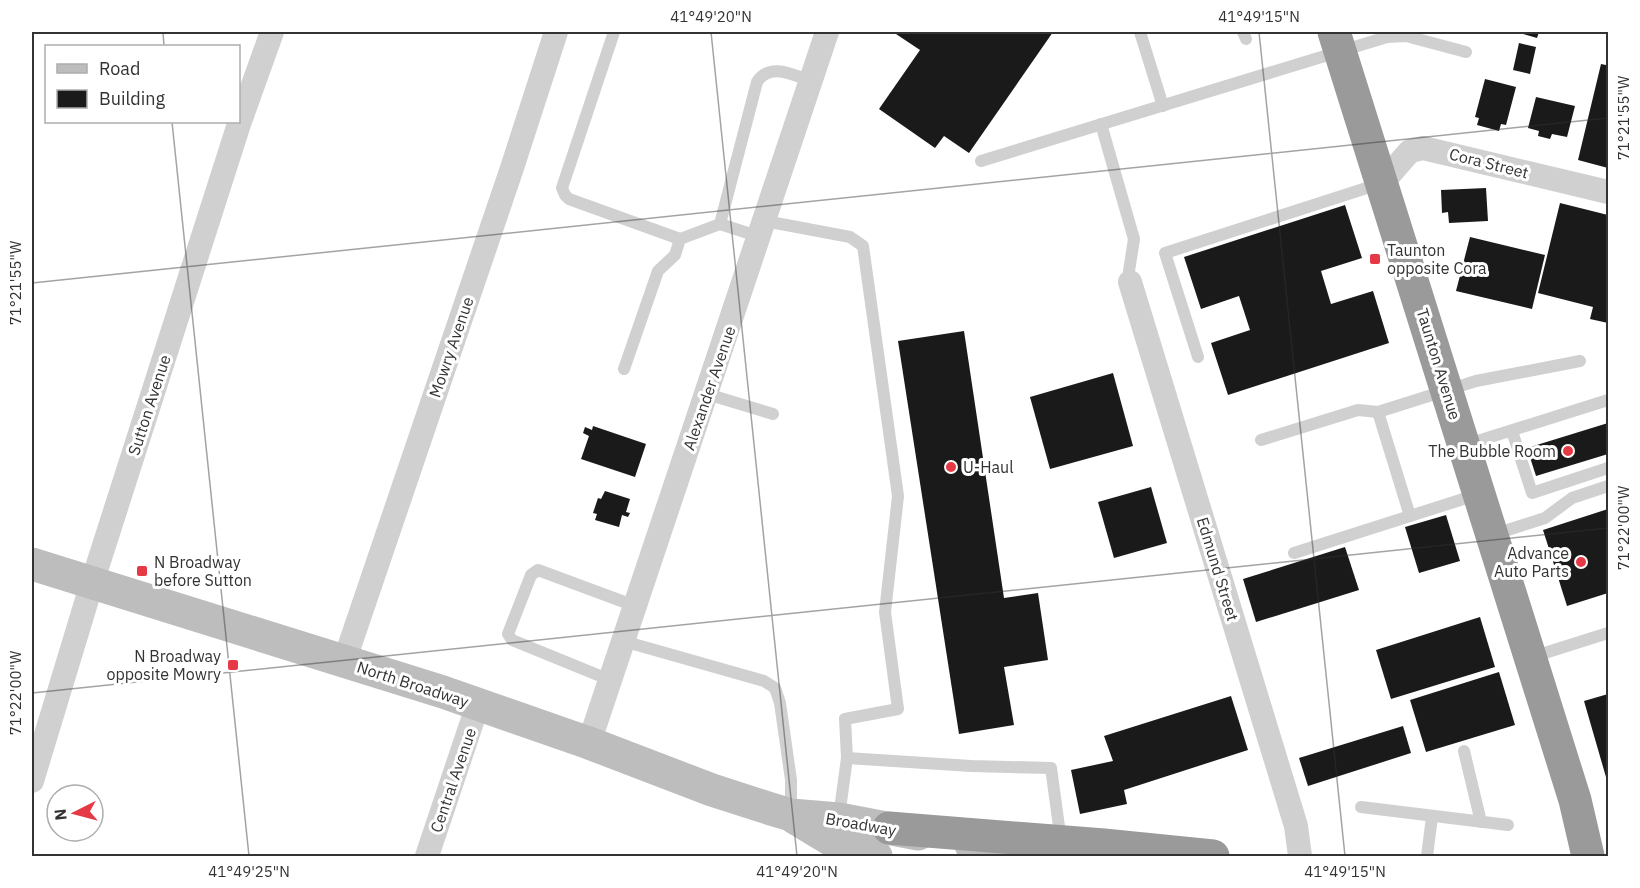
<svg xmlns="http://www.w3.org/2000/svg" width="1640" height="888" font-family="'IBM Plex Sans',sans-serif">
<rect width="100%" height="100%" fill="#fff"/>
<g fill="#1a1a1a">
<path d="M 893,32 L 1053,32 L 969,153 L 944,136 L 935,148 L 879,109 L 920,50 Z"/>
<path d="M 1516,32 L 1539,32 L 1537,38 Z"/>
<path d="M 1519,43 L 1536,47 L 1530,74 L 1513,70 Z"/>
<path d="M 1608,59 L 1608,168 L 1578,160 L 1601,64 L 1606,65 Z"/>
<path d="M 1485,79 L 1516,87 L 1506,125 L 1501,124 L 1499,131 L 1477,125 L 1479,118 L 1475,117 Z"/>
<path d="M 1536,97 L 1575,106 L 1567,137 L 1552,134 L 1550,139 L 1538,136 L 1539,131 L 1528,128 Z"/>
<path d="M 1486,188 L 1488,221 L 1449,223 L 1448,212 L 1442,213 L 1441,190 Z"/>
<path d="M 1560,203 L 1608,215 L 1608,323 L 1590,319 L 1593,307 L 1538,293 Z"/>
<path d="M 1345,205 L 1362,258 L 1321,271 L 1331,304 L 1373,291 L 1389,343 L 1228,395 L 1211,343 L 1250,330 L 1239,296 L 1201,309 L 1184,257 Z"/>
<path d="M 1470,237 L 1545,255 L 1532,309 L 1456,291 Z"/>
<path d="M 964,331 L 1004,598 L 1038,593 L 1048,660 L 1004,667 L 1014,725 L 959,734 L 898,341 Z"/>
<path d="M 1113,373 L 1133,446 L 1050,469 L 1030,397 Z"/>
<path d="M 1608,423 L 1608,454 L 1536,476 L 1527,448 Z"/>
<path d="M 593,426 L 646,444 L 635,477 L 581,459 L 589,436 L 583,433 L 585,427 L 592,430 Z"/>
<path d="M 1151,487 L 1167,543 L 1114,558 L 1098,502 Z"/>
<path d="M 605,491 L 630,499 L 626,512 L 630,513 L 628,517 L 622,515 L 619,527 L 595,520 L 597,514 L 593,513 L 598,498 L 601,499 Z"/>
<path d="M 1608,509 L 1608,593 L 1567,606 L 1543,530 Z"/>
<path d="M 1446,515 L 1460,561 L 1419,573 L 1405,527 Z"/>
<path d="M 1345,547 L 1359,590 L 1256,622 L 1243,579 Z"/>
<path d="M 1480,617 L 1495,667 L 1391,699 L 1376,650 Z"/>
<path d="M 1499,672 L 1515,725 L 1426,752 L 1410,700 Z"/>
<path d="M 1608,694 L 1608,784 L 1584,701 Z"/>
<path d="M 1231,696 L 1248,750 L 1124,790 L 1127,804 L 1080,814 L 1071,770 L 1113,761 L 1104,736 Z"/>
<path d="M 1403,726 L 1411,753 L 1308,786 L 1299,758 Z"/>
</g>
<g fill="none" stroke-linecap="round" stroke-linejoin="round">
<g stroke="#d0d0d0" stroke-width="12">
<path d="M 614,32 L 562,188 L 565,195 L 569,199 L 680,239 L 720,224 L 760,237"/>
<path d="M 1140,32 L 1163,106"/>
<path d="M 1243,32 L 1246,39"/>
<path d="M 1101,124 L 1134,239 L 1129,271 L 1130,282"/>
<path d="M 981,161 L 1387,37 L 1406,36 L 1466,52"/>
<path d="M 765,221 L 850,237 L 863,246 L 898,496 L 885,612 L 898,709 L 845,719 L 847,758 L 839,817"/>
<path d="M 720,224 L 757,82 C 770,62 793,75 811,81"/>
<path d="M 1198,357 L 1165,253 L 1379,184"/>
<path d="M 624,369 L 658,271 L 675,255 L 680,239"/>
<path d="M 707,394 L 773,414"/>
<path d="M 1512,431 L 1532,493 L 1608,468"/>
<path d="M 1261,440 L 1358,410 L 1378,412"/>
<path d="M 1465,445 L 1608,400"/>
<path d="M 1410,516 L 1378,412 L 1476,381 L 1580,361"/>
<path d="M 1492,535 L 1545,518 L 1572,498 L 1608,486"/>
<path d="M 1294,553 L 1479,494"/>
<path d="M 623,641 L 764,681 L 775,688 L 780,703 L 791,780 L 791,814"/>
<path d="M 1532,657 L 1608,633"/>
<path d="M 610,680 L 512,640 L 508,634 L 531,575 L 538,570 L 635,606"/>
<path d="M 1464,751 L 1481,822"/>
<path d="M 847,758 L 971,766 L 1051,768 L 1061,841"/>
<path d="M 1361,807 L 1508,825"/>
<path d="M 1427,856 L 1432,817"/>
</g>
<g stroke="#d0d0d0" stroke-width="24">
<path d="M 1382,183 L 1410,151 L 1423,148 L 1608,192"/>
<path d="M 1130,282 L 1296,826 L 1300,856"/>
<path d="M 344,662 L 512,168 L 556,32"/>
<path d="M 589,743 L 827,32"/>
<path d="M 32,781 L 92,583 L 239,124 L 272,32"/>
<path d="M 427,856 L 478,704"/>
</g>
<g stroke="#bdbdbd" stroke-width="33">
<path d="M 32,564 L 443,692 L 589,743 L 712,790 L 771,809 L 791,815 L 839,819 L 918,834"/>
<path d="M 795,818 L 833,841 L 876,856"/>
<path d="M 971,845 L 1024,856"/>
</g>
<g stroke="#9a9a9a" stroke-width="33">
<path d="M 1334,32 L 1575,800 L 1588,856"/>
<path d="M 889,828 L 1104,845 L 1213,856"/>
</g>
</g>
<path fill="none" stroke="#333" stroke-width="1.5" stroke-opacity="0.45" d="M 163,32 L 164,46M 711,32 L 797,856M 1259,32 L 1345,856M 172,122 L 249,856M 32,283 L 1608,118M 32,693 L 1608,528"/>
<g fill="#e63946" stroke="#fff" stroke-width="2">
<rect x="1369" y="253" width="12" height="12" rx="3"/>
<circle cx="1568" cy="451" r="6"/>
<circle cx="951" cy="467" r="6"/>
<circle cx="1581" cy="562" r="6"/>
<rect x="136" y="565" width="12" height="12" rx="3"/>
<rect x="227" y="659" width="12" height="12" rx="3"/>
</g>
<g text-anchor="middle" stroke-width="6" stroke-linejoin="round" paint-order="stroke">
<g font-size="16" fill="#333" stroke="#fff">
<text transform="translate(1489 163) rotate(14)" y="6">Cora Street</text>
<text transform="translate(451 347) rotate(-71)" y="6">Mowry Avenue</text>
<text transform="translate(1439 364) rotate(73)" y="6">Taunton Avenue</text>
<text transform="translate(709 388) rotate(-71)" y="6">Alexander Avenue</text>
<text transform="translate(149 405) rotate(-72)" y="6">Sutton Avenue</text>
<text transform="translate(1218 569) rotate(73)" y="6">Edmund Street</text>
<text transform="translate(413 684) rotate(18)" y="6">North Broadway</text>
<text transform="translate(453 780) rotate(-71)" y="6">Central Avenue</text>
<text transform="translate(861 824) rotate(10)" y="6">Broadway</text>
</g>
<g font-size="16" fill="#333" stroke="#fff" text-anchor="start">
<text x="1387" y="256">Taunton<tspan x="1387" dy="18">opposite Cora</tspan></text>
<text x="1556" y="457" text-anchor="end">The Bubble Room</text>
<text x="963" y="473">U-Haul</text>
<text x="1569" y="559" text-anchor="end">Advance<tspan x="1569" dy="18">Auto Parts</tspan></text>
<text x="154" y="568">N Broadway<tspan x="154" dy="18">before Sutton</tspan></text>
<text x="221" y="662" text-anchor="end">N Broadway<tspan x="221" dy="18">opposite Mowry</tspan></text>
</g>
</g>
<rect width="1640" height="888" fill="none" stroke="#ffffff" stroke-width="66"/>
<rect x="45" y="45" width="195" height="78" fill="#ffffff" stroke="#adadad" stroke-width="1.5"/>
<rect x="57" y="64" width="30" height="9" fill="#bdbdbd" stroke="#adadad" stroke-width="1.5"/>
<text x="99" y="75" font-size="18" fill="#333333">Road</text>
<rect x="57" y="90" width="30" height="18" fill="#1a1a1a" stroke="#adadad" stroke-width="1.5"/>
<text x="99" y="105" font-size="18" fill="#333333">Building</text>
<g transform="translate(75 813) rotate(264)"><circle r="28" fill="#ffffff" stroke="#adadad" stroke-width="1.5"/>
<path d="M0-4.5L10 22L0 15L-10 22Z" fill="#e63946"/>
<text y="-9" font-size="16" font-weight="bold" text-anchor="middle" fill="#333333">N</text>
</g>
<rect x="33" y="33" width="1574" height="822" fill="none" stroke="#333" stroke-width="2"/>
<g font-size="15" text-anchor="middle" fill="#333">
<text x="711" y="22">41°49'20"N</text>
<text x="1259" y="22">41°49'15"N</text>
<text transform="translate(1624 118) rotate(-90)" y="5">71°21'55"W</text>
<text transform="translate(16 283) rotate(-90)" y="5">71°21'55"W</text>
<text transform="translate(1624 528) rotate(-90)" y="5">71°22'00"W</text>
<text transform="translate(16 693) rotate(-90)" y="5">71°22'00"W</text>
<text x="249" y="877">41°49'25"N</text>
<text x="797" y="877">41°49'20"N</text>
<text x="1345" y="877">41°49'15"N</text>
</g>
</svg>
